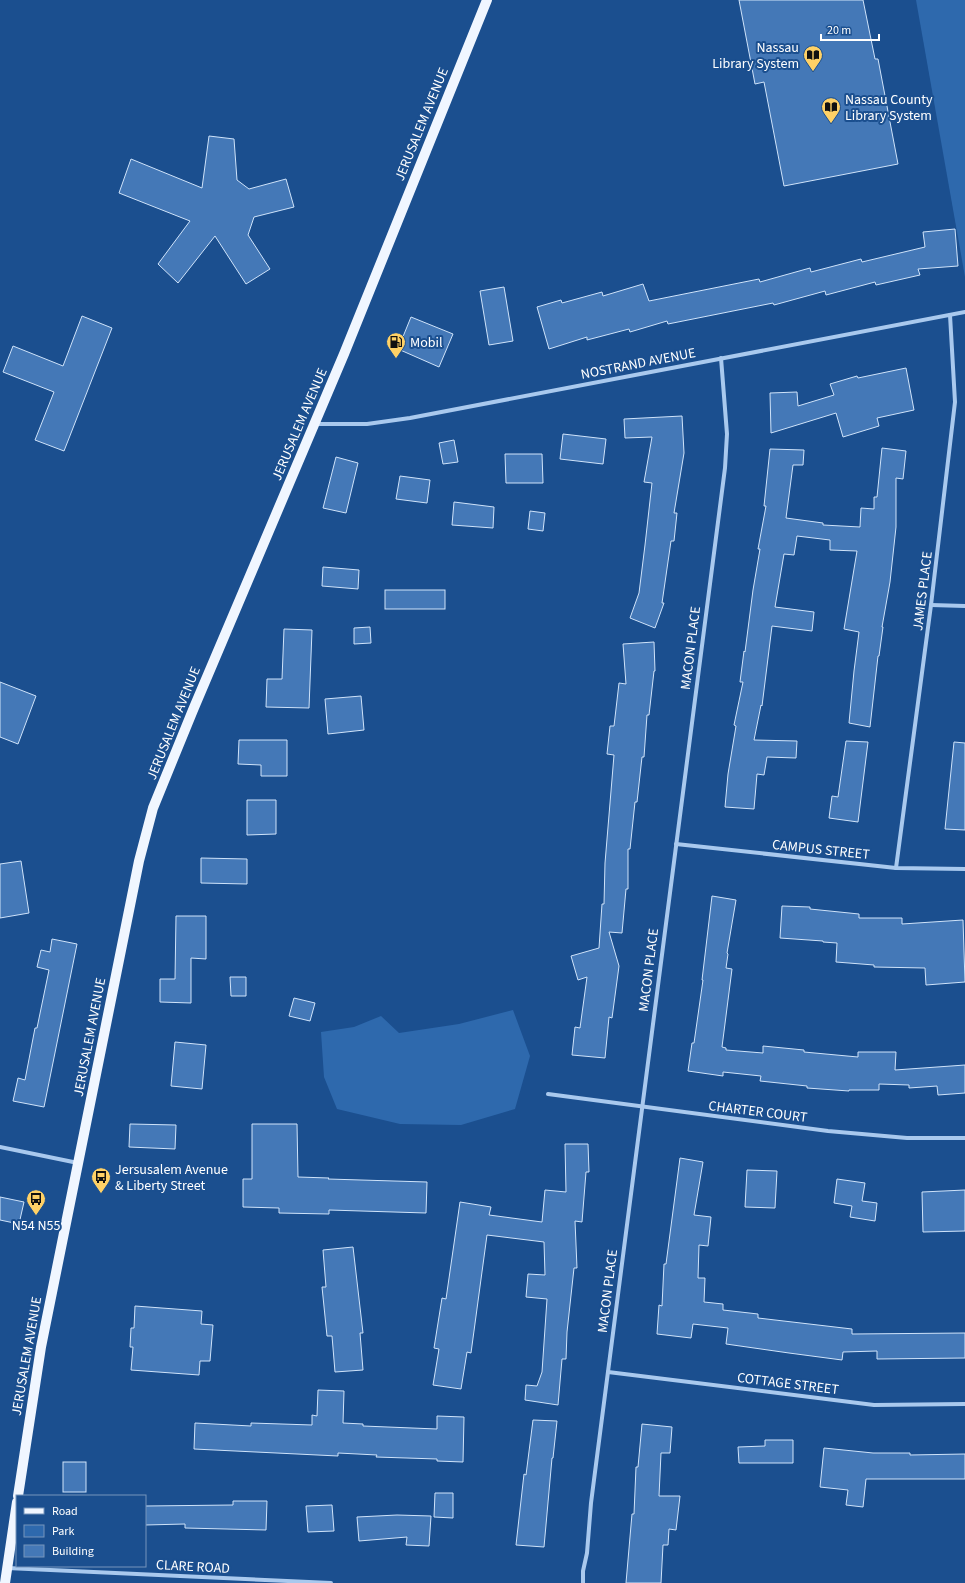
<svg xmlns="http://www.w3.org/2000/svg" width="965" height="1583" font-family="'Source Sans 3',sans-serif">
<rect width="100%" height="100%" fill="#1b4f8f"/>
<g fill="#2e69ad">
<path d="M 916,0 L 965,0 L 965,277 Z"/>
<path d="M 513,1010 L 530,1056 L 515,1109 L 461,1125 L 400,1124 L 337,1109 L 324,1077 L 321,1032 L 354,1027 L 381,1016 L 399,1033 L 459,1024 Z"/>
</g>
<g fill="#4478b7" stroke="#cfe3fa">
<path d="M 739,0 L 863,0 L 875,59 L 878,59 L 898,164 L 784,186 L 764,82 L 755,84 Z"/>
<path d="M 209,136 L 234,139 L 237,180 L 249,189 L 286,179 L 294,207 L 254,217 L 248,235 L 270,269 L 246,284 L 215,236 L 178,283 L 158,264 L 190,221 L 119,193 L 131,159 L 202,188 Z"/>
<path d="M 955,229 L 958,266 L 918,269 L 920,275 L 876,285 L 875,282 L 826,295 L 825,291 L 774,305 L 773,303 L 668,324 L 667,321 L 630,332 L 629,329 L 587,340 L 587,337 L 549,349 L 537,307 L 561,300 L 562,303 L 602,292 L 603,296 L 643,284 L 649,301 L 759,279 L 760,282 L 810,268 L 811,272 L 861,259 L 862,262 L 925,247 L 923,232 Z"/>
<path d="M 504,287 L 513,341 L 489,345 L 480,291 Z"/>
<path d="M 82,316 L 112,328 L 64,451 L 35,440 L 54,392 L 3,372 L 13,346 L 63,366 Z"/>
<path d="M 411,317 L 453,334 L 439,367 L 398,349 Z"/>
<path d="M 906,368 L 914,410 L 877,418 L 879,426 L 843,437 L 836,413 L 771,433 L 770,393 L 797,392 L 798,406 L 834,395 L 830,384 L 857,376 L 858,378 Z"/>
<path d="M 682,416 L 684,453 L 674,513 L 677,513 L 674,541 L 671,541 L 662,603 L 664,603 L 655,628 L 630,618 L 639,593 L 645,545 L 652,483 L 644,482 L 652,437 L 625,438 L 624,419 Z"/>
<path d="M 563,434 L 606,439 L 603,464 L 560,459 Z"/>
<path d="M 454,440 L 458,462 L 443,464 L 439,443 Z"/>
<path d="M 882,448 L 906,451 L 903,479 L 896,478 L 896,527 L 890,582 L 882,627 L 883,627 L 879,656 L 878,656 L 870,727 L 849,723 L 854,671 L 859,632 L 844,629 L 857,551 L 830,550 L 830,540 L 797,536 L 794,555 L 784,554 L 775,607 L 814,612 L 812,631 L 772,626 L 762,706 L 761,705 L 754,740 L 797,741 L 796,758 L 767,757 L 764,775 L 757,774 L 754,809 L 725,807 L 728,774 L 736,726 L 734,725 L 743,682 L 740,682 L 744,651 L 745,652 L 753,590 L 760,549 L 758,549 L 766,506 L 764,506 L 770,449 L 804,450 L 803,465 L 793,465 L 786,518 L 823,523 L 823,525 L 860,527 L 861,508 L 874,509 L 874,497 L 877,497 Z"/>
<path d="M 505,454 L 542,454 L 543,483 L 506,483 Z"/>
<path d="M 336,457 L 358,463 L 346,513 L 323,508 Z"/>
<path d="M 400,476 L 430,480 L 427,503 L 396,499 Z"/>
<path d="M 454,502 L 494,507 L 493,528 L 452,525 Z"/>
<path d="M 530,511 L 545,513 L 543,531 L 528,529 Z"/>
<path d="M 323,567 L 359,570 L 358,589 L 322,586 Z"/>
<rect x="385" y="590" width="60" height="19"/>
<path d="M 370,627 L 371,643 L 354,644 L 354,628 Z"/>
<path d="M 284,629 L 312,630 L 309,708 L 266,707 L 267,679 L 282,679 Z"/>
<path d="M 654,642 L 655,671 L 654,671 L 649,715 L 647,715 L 644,757 L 642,757 L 637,802 L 635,802 L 630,849 L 628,849 L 628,889 L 626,889 L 622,933 L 609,932 L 619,966 L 612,1018 L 609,1017 L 605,1058 L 572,1055 L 575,1027 L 580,1028 L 587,977 L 578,980 L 571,956 L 599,948 L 602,904 L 604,904 L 605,863 L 614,755 L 607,754 L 610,726 L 614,726 L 619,683 L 626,684 L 623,644 Z"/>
<path d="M 0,682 L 36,696 L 18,744 L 0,737 Z"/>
<path d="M 361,696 L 364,730 L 328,734 L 325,699 Z"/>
<path d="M 239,740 L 287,740 L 287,776 L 261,776 L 261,765 L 238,764 Z"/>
<path d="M 846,741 L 868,742 L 858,822 L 829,818 L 832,796 L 838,797 Z"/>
<path d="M 954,742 L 965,743 L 965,830 L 945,829 Z"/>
<path d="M 247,800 L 276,800 L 276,834 L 247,835 Z"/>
<path d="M 201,858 L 247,859 L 247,884 L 201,883 Z"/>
<path d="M 21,861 L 29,913 L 0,918 L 0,864 Z"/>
<path d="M 712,896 L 736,900 L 727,953 L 728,954 L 726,968 L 732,969 L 722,1047 L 726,1048 L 726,1050 L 763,1053 L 763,1046 L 804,1050 L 804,1052 L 858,1057 L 858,1052 L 896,1052 L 895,1070 L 965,1065 L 965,1093 L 938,1095 L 937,1086 L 909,1088 L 909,1085 L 879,1084 L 879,1090 L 849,1090 L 849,1091 L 807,1088 L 807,1086 L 760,1081 L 761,1076 L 723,1072 L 723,1076 L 688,1071 L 692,1043 L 694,1043 L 703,980 L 702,980 Z"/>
<path d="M 782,906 L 810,907 L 810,909 L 859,914 L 859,918 L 902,918 L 902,924 L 963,920 L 965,982 L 926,985 L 925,968 L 874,967 L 874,965 L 836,962 L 837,943 L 823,942 L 823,941 L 780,938 Z"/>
<path d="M 176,916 L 206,916 L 206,959 L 191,958 L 191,1003 L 160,1002 L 160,979 L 175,979 Z"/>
<path d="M 52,939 L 77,944 L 44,1107 L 13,1101 L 18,1078 L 25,1080 L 35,1028 L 37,1028 L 49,970 L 37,967 L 41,950 L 50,952 Z"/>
<path d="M 230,977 L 246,977 L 246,996 L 231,996 Z"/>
<path d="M 294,998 L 315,1003 L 310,1021 L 289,1016 Z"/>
<path d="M 175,1042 L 206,1045 L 202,1089 L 171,1086 Z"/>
<path d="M 130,1124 L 176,1125 L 175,1149 L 129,1147 Z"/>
<path d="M 252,1124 L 297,1124 L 298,1177 L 329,1178 L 328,1179 L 427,1182 L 426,1213 L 329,1210 L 329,1214 L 279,1213 L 279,1208 L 243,1207 L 243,1179 L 252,1179 Z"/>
<path d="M 565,1144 L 588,1144 L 589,1172 L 586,1172 L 582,1222 L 575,1221 L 577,1268 L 574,1268 L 567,1332 L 566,1359 L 562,1359 L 558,1405 L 525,1400 L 526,1385 L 537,1386 L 542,1372 L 547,1299 L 526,1297 L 528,1274 L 545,1275 L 544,1242 L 487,1235 L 471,1353 L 467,1352 L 461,1389 L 433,1385 L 439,1349 L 434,1348 L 442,1298 L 446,1299 L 460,1202 L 491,1207 L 489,1215 L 542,1222 L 545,1190 L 566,1192 Z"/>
<path d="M 680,1158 L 703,1162 L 694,1215 L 711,1217 L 708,1246 L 699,1245 L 698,1278 L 705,1278 L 704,1302 L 723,1304 L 723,1310 L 758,1314 L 758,1318 L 852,1329 L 852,1334 L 965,1333 L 965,1358 L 877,1359 L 877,1351 L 843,1352 L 842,1360 L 789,1353 L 726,1344 L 728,1328 L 693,1324 L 691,1338 L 657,1334 L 659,1305 L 662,1306 L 664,1264 L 666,1264 Z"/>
<path d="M 747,1170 L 777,1171 L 775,1208 L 745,1207 Z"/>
<path d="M 837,1179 L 865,1183 L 862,1201 L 877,1203 L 875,1221 L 850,1217 L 852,1206 L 834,1203 Z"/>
<path d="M 965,1190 L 965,1231 L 923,1232 L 922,1192 Z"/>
<path d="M 0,1197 L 24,1202 L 19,1224 L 0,1220 Z"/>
<path d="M 353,1247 L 363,1333 L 360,1333 L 363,1370 L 335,1372 L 332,1336 L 327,1336 L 322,1287 L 326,1287 L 323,1250 Z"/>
<path d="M 135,1306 L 202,1311 L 201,1324 L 213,1325 L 210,1361 L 200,1361 L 199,1375 L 131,1370 L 133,1347 L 130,1347 L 131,1328 L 134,1328 Z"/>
<path d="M 318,1390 L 344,1391 L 343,1423 L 363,1424 L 363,1426 L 437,1429 L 437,1416 L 464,1417 L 463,1462 L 437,1461 L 437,1459 L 376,1457 L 377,1455 L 338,1453 L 338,1456 L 194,1449 L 195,1423 L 251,1426 L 251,1423 L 312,1425 L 312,1415 L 317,1416 Z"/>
<path d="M 533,1420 L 557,1421 L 553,1458 L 552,1458 L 544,1547 L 516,1545 L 524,1474 L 526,1475 Z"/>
<path d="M 642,1424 L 672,1427 L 670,1453 L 661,1453 L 659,1496 L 680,1496 L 676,1530 L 669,1529 L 668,1545 L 663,1545 L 661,1583 L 626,1583 L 632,1514 L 634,1514 L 636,1467 L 638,1467 Z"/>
<path d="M 765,1440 L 793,1440 L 793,1463 L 739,1463 L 738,1447 L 765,1446 Z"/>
<path d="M 824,1448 L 873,1453 L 910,1453 L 910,1455 L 965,1454 L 965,1479 L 866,1479 L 863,1507 L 846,1505 L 848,1490 L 820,1487 Z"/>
<rect x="63" y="1462" width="23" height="30"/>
<path d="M 435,1493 L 453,1493 L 453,1518 L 434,1517 Z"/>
<path d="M 233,1501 L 267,1501 L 266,1530 L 185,1528 L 185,1524 L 145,1525 L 145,1506 L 233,1505 Z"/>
<path d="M 332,1505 L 334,1531 L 308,1532 L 306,1506 Z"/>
<path d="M 397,1515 L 431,1516 L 429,1546 L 406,1545 L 407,1537 L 359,1541 L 357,1517 Z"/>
</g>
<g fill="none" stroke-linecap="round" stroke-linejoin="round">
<g stroke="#a9c9ee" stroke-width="4">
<path d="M 315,424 L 367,424 L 410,418 L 965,312"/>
<path d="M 931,605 L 965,606"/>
<path d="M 676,844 L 896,868 L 965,869"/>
<path d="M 896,868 L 931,605 L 955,402 L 950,315"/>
<path d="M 548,1094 L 828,1131 L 907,1138 L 965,1138"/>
<path d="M 0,1147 L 78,1163"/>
<path d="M 608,1372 L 874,1405 L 965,1404"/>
<path d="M 7,1568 L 331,1583"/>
<path d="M 583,1583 L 583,1571 L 587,1553 L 591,1503 L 725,468 L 727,434 L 721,358"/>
</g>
<g stroke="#f0f6ff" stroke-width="10">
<path d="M 18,1496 L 41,1347 L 139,861 L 153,808 L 193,710 L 344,354 L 487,0"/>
<path d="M 5,1583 L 17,1502"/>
</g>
</g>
<defs>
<g id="library-pin" transform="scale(1)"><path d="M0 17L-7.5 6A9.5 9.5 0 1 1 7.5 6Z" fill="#ffd166" stroke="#1b4f8f"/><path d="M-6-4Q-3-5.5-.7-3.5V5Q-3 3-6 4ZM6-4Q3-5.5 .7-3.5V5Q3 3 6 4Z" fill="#111"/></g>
<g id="fuel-pin" transform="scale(1)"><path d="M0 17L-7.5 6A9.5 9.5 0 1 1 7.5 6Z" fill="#ffd166" stroke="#1b4f8f"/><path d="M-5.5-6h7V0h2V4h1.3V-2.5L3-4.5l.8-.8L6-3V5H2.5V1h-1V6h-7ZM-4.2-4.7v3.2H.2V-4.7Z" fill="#111"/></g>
<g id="bus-pin" transform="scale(1)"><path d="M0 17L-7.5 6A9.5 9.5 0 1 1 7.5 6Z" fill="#ffd166" stroke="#1b4f8f"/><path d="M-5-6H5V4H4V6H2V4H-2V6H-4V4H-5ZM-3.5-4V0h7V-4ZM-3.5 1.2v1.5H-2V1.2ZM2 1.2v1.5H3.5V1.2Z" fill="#111"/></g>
</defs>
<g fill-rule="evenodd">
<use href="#library-pin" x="813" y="55"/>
<use href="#library-pin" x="831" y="107"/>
<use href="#fuel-pin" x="396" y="342"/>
<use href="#bus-pin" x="101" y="1177"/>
<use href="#bus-pin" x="36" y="1199"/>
</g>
<g text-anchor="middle" stroke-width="4" stroke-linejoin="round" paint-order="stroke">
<g font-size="14" fill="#fff" stroke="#1b4f8f" text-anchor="start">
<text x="799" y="52" text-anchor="end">Nassau<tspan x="799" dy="16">Library System</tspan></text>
<text x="845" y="104">Nassau County<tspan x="845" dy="16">Library System</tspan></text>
<text x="410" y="347">Mobil</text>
<text x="115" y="1174">Jersusalem Avenue<tspan x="115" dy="16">&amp; Liberty Street</tspan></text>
<text x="36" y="1230" text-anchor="middle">N54 N55</text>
</g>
<g font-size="14" fill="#fff" stroke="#1b4f8f">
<text transform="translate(421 124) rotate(-68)" y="5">JERUSALEM AVENUE</text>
<text transform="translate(638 363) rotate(-11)" y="5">NOSTRAND AVENUE</text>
<text transform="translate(299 424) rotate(-67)" y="5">JERUSALEM AVENUE</text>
<text transform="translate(922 591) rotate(-83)" y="5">JAMES PLACE</text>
<text transform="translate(690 648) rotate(-83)" y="5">MACON PLACE</text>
<text transform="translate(173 723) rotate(-68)" y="5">JERUSALEM AVENUE</text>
<text transform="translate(821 849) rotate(6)" y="5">CAMPUS STREET</text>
<text transform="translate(648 970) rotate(-83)" y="5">MACON PLACE</text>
<text transform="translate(89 1037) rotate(-79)" y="5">JERUSALEM AVENUE</text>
<text transform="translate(758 1111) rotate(7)" y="5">CHARTER COURT</text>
<text transform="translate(607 1291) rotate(-83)" y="5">MACON PLACE</text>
<text transform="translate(26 1356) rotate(-80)" y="5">JERUSALEM AVENUE</text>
<text transform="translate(788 1383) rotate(7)" y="5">COTTAGE STREET</text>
<text transform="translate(193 1566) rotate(3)" y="5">CLARE ROAD</text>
</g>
</g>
<rect x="16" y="1495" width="130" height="72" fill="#1b4f8f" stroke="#7695bc"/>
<rect x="24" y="1508" width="20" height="6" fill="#f0f6ff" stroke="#7695bc"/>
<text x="52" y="1515" font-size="12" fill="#ffffff">Road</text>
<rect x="24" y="1525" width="20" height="12" fill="#2e69ad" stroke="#7695bc"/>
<text x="52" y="1535" font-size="12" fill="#ffffff">Park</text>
<rect x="24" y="1545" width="20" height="12" fill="#4478b7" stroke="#7695bc"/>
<text x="52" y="1555" font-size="12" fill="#ffffff">Building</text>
<path d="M821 34v6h58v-6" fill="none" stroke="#ffffff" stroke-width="2"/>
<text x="827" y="34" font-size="12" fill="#ffffff" stroke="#1b4f8f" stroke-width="3" paint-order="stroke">20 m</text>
</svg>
